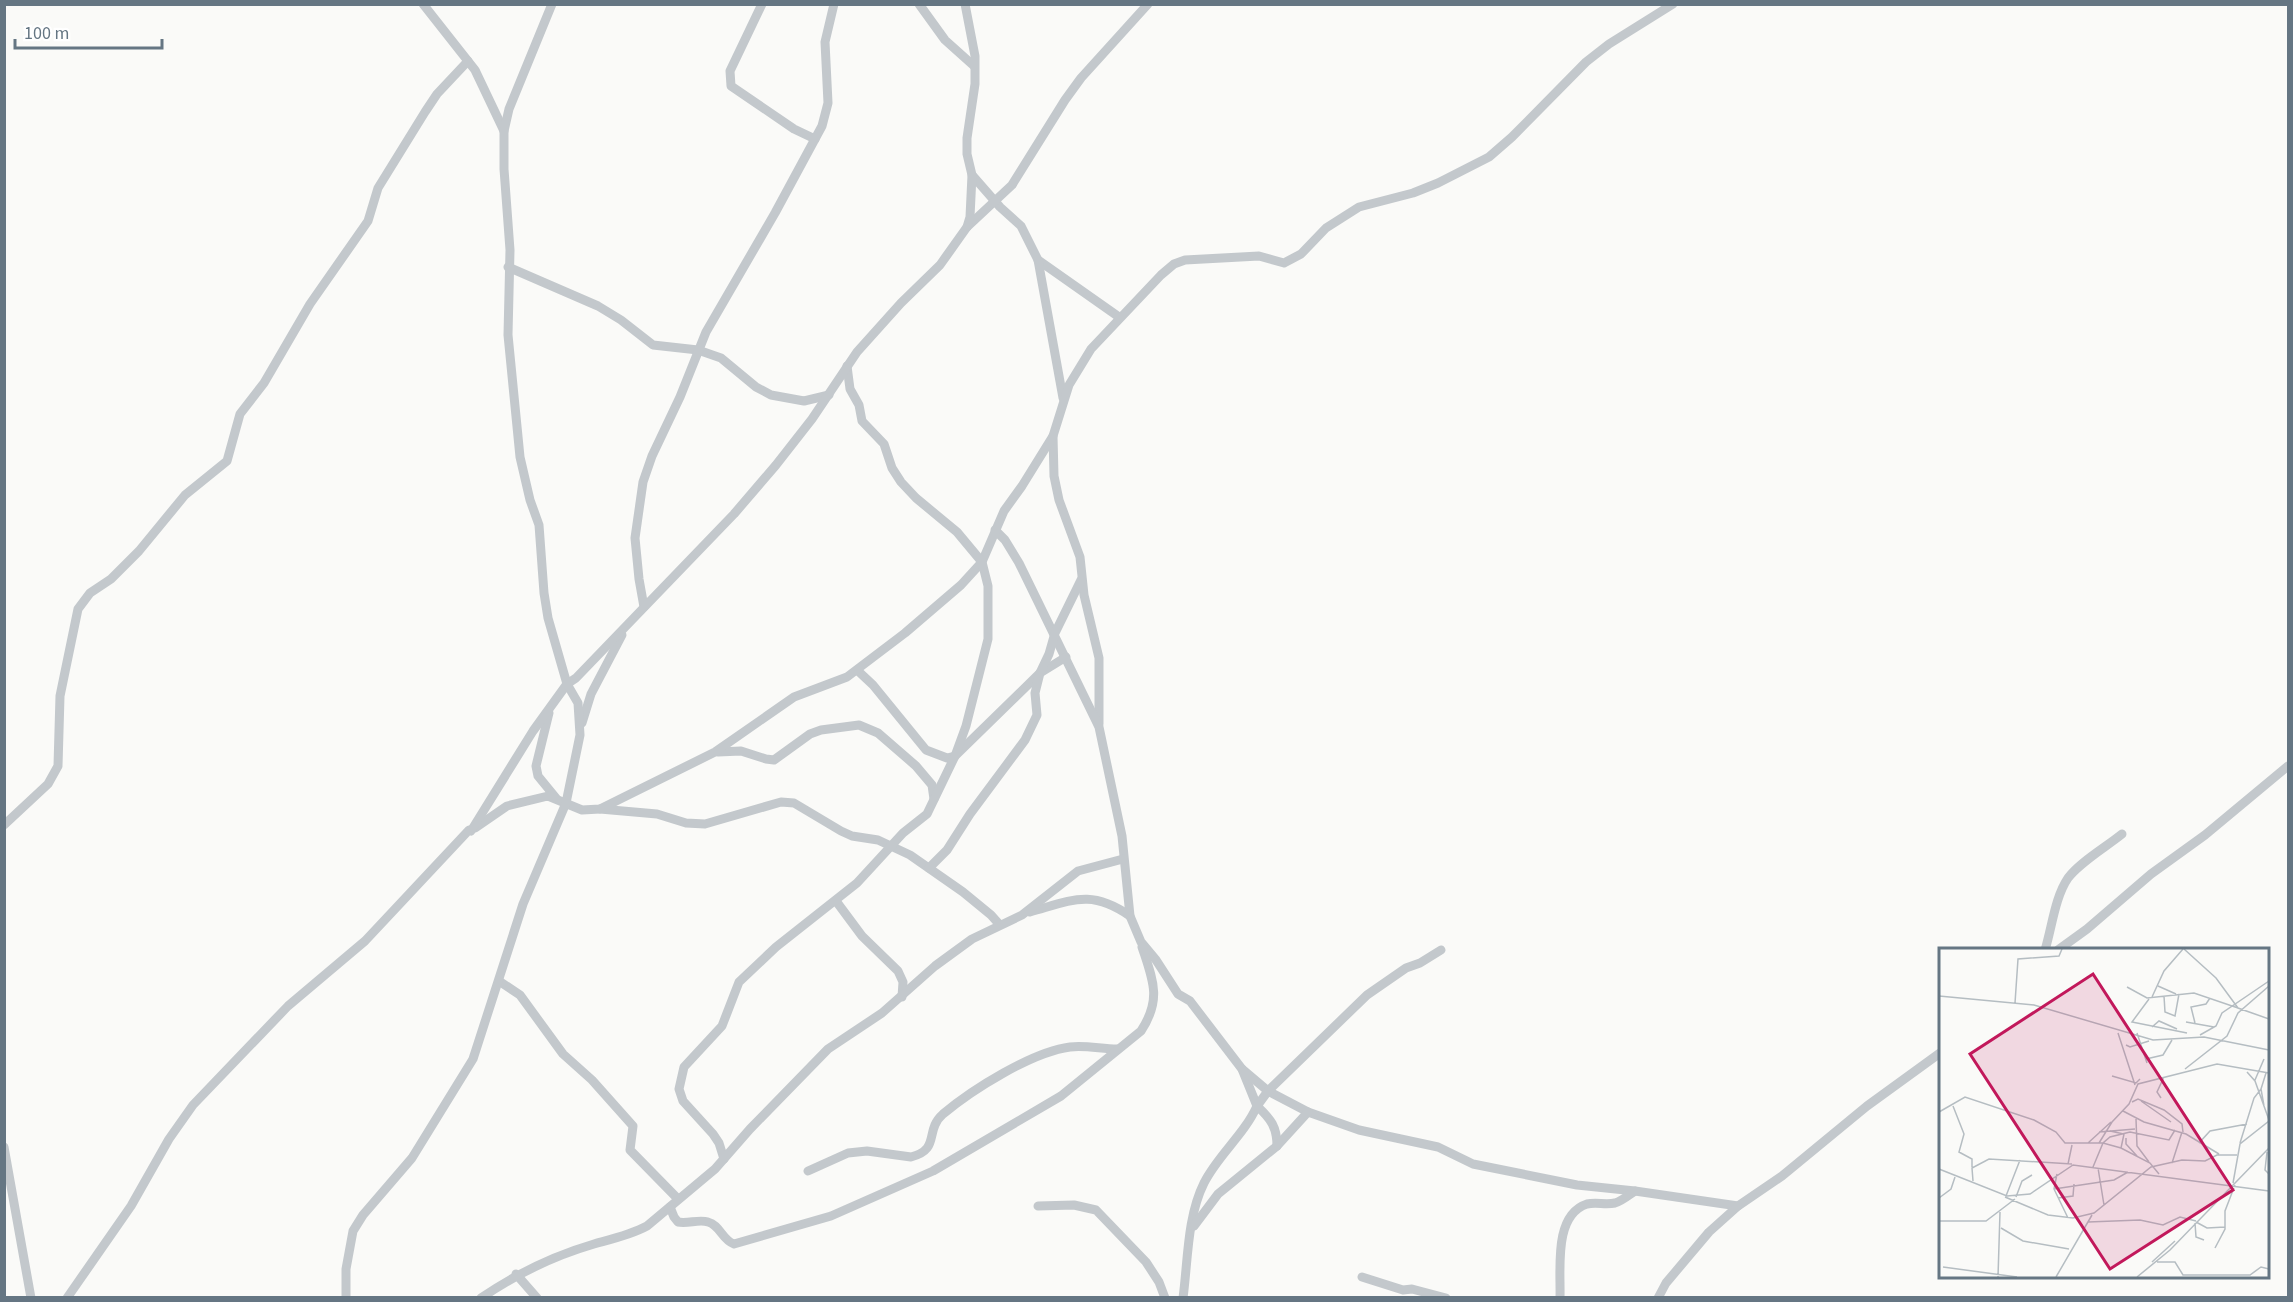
<svg xmlns="http://www.w3.org/2000/svg" width="2293" height="1302" font-family="'Source Sans 3',sans-serif">
<rect width="100%" height="100%" fill="#fafaf8"/>
<g fill="none" stroke-linecap="round" stroke-linejoin="round">
<g stroke="#c3c8cc" stroke-width="9">
<path d="M 423,4 L 475,70 L 504,131"/>
<path d="M 762,4 L 730,71 L 731,86 L 794,129 L 815,139"/>
<path d="M 919,4 L 945,40 L 974,66"/>
<path d="M 972,175 L 1000,207 L 1021,226 L 1038,260 L 1119,317"/>
<path d="M 967,227 L 1012,185 L 1065,100 L 1081,78 L 1148,4"/>
<path d="M 1038,260 L 1063,398"/>
<path d="M 508,267 L 598,306 L 621,320 L 653,345 L 698,350 L 721,358 L 756,387 L 771,395 L 804,401 L 829,395"/>
<path d="M 1053,436 L 1054,476 L 1059,500 L 1080,557 L 1084,595 L 1099,658 L 1099,724"/>
<path d="M 995,530 L 1005,540 L 1019,563 L 1099,727 L 1122,836 L 1130,916 L 1141,942 L 1156,960 L 1178,994 L 1190,1001 L 1242,1069 L 1257,1106 C 1244,1135 1218,1155 1204,1183 C 1187,1217 1188,1261 1183,1298"/>
<path d="M 644,607 L 639,579 L 635,538 L 643,482 L 652,456 L 680,397 L 706,332 L 775,213 L 822,126 L 828,103 L 825,42 L 834,4"/>
<path d="M 857,670 L 873,685 L 926,750 L 947,758 L 955,756 L 1040,673 L 1066,657"/>
<path d="M 549,713 L 536,766 L 538,776 L 556,798"/>
<path d="M 582,723 L 591,694 L 622,635"/>
<path d="M 718,752 L 741,751 L 766,759 L 774,760 L 810,734 L 821,730 L 859,725 L 878,733 L 916,766 L 932,785 L 934,799"/>
<path d="M 600,809 L 657,814 L 686,823 L 705,824 L 781,802 L 794,803 L 841,831 L 852,836 L 878,840 L 910,855 L 963,892 L 991,915 L 999,924"/>
<path d="M 4,825 L 48,784 L 58,766 L 60,696 L 78,609 L 90,593 L 111,579 L 139,551 L 185,495 L 227,461 L 240,414 L 264,383 L 310,304 L 368,221 L 378,188 L 425,112 L 437,94 L 468,61"/>
<path d="M 475,828 L 507,806 L 548,796 L 582,810 L 600,809 L 715,752 L 794,697 L 847,677 L 905,633 L 961,585 L 982,562 L 1004,511 L 1022,486 L 1053,436 L 1069,385 L 1091,349 L 1161,275 L 1174,264 L 1185,260 L 1259,256 L 1284,263 L 1301,254 L 1326,228 L 1359,207 L 1413,193 L 1438,183 L 1489,157 L 1512,137 L 1586,62 L 1609,44 L 1673,4"/>
<path d="M 929,868 L 947,850 L 970,814 L 1025,740 L 1037,715 L 1035,693 L 1040,673 L 1049,654 L 1055,633 L 1081,580"/>
<path d="M 836,901 L 862,936 L 898,971 L 903,982 L 902,997"/>
<path d="M 1030,912 C 1073,900 1091,889 1130,916"/>
<path d="M 2045,950 C 2052,927 2055,897 2068,878 C 2080,862 2106,847 2122,834"/>
<path d="M 2058,950 L 2087,929 L 2151,874 L 2205,835 L 2288,766"/>
<path d="M 499,981 L 520,995 L 563,1054 L 592,1080 L 633,1126 L 630,1150 L 678,1199"/>
<path d="M 1242,1069 L 1268,1091 L 1308,1112 L 1359,1130 L 1438,1147 L 1473,1164 L 1577,1185 L 1635,1191 L 1738,1206"/>
<path d="M 1277,1146 C 1277,1127 1271,1119 1257,1106 L 1268,1091 L 1367,995 L 1406,968 L 1420,963 L 1441,950"/>
<path d="M 4,1147 L 31,1298"/>
<path d="M 724,1159 L 719,1143 L 713,1134 L 683,1101 L 679,1089 L 684,1067 L 722,1026 L 739,982 L 776,947 L 857,883 L 903,833 L 927,814 L 955,756 L 966,726 L 988,639 L 988,586 L 982,562 L 957,532 L 916,498 L 901,482 L 892,468 L 884,444 L 862,421 L 859,405 L 850,389 L 847,366"/>
<path d="M 808,1171 L 848,1153 L 867,1151 L 911,1157 C 941,1149 924,1131 943,1114 C 973,1089 1032,1052 1070,1047 C 1085,1045 1102,1049 1117,1049"/>
<path d="M 1038,1206 L 1074,1205 L 1096,1210 L 1146,1262 L 1159,1282 L 1165,1298"/>
<path d="M 670,1207 L 674,1217 L 678,1222 C 688,1224 699,1219 708,1222 C 720,1225 722,1240 734,1244 L 831,1216 L 933,1171 L 1061,1096 L 1141,1031 C 1162,999 1153,980 1142,947"/>
<path d="M 1194,1226 L 1218,1194 L 1277,1146 L 1308,1112"/>
<path d="M 516,1274 L 537,1298"/>
<path d="M 1362,1277 L 1403,1290 L 1412,1289 L 1446,1298"/>
<path d="M 67,1298 L 131,1206 L 169,1139 L 193,1105 L 288,1006 L 365,941 L 469,830 L 471,831 L 533,731 L 567,684 L 576,678 L 734,514 L 776,465 L 812,419 L 857,352 L 901,303 L 940,265 L 967,227 L 970,217 L 972,175 L 967,154 L 967,138 L 975,84 L 975,56 L 965,4"/>
<path d="M 346,1298 L 346,1269 L 353,1231 L 363,1215 L 412,1158 L 473,1059 L 523,904 L 566,803 L 580,735 L 578,703 L 567,684 L 548,618 L 544,593 L 539,525 L 530,500 L 520,457 L 508,335 L 510,250 L 504,169 L 504,131 L 509,109 L 552,4"/>
<path d="M 481,1298 C 516,1274 553,1256 594,1244 C 612,1239 630,1235 647,1226 L 715,1169 L 750,1129 L 828,1049 L 882,1013 L 935,966 L 972,939 L 1022,915 L 1078,871 L 1123,859"/>
<path d="M 1560,1298 C 1561,1271 1553,1215 1587,1204 C 1596,1202 1606,1205 1615,1203 C 1622,1201 1629,1195 1635,1191"/>
<path d="M 1658,1298 L 1666,1283 L 1709,1232 L 1738,1206 L 1782,1176 L 1867,1106 L 1940,1053"/>
</g>
</g>
<g transform="translate(1939 948)">
<rect width="330" height="330" fill="#fafaf8"/>
<path fill="none" stroke="#b5bdc2" stroke-width="1.5" d="M 245,1 L 277,30 L 299,60 L 330,71M 219,38 L 237,46M 188,39 L 208,50 L 255,45 L 299,60M 0,48 L 95,57 L 214,92 L 265,89 L 330,102M 225,48 L 226,64 L 236,68 L 240,46M 213,49 L 225,23 L 244,1M 210,51 L 193,74 L 248,85M 76,55 L 79,11 L 120,8 L 123,1M 247,74 L 275,79M 256,75 L 252,59 L 267,56 L 271,50M 213,79 L 220,73 L 238,81M 179,85 L 196,137M 198,85 L 208,115M 261,87 L 277,78 L 283,65 L 330,33M 187,97 L 191,99 L 210,93M 207,111 L 224,107 L 233,92M 246,121 L 288,88 L 299,65 L 330,38M 308,124 L 316,133 L 330,172M 173,128 L 197,135 L 201,131M 316,132 L 325,111M 222,150 L 218,144 L 225,129M 202,153 L 232,174M 193,154 L 199,151 L 225,162 L 243,176 L 244,184M 14,158 L 25,186 L 20,204 L 33,211 L 33,219M 325,158 L 322,141 L 327,125M 184,163 L 205,174 L 247,186 L 280,206M 0,164 L 26,149 L 95,172 L 117,184 L 126,195 L 164,195 L 182,200 L 211,215 L 220,226M 197,171 L 198,198 L 210,214M 171,183 L 185,186 L 182,200M 160,184 L 196,181M 187,190 L 187,196 L 198,208M 149,195 L 172,174M 160,195 L 173,174 L 190,156 L 199,136 L 278,116 L 330,125M 260,195 L 271,183 L 308,176M 301,195 L 315,150 L 322,141M 328,204 L 326,222 L 330,226M 233,215 L 243,184M 129,216 L 133,197M 154,219 L 164,195 L 171,189 L 191,184 L 230,192 L 236,182M 159,220 L 165,257M 0,221 L 68,248 L 91,246 L 134,217 L 330,243M 118,226 L 115,241 L 129,270M 34,233 L 33,220 L 50,211 L 133,216M 294,235 L 301,196 L 330,173M 115,241 L 175,232 L 189,224M 67,248 L 81,212M 66,249 L 109,267 L 134,270 L 155,265 L 212,219 L 243,212 L 266,213 L 278,207 L 298,207M 77,249 L 83,233 L 93,227M 0,250 L 12,241 L 16,229M 119,250 L 134,248 L 135,236M 0,273 L 47,273 L 76,251M 149,274 L 201,272 L 224,277 L 241,269 L 257,273M 257,274 L 268,280 L 286,279M 256,275 L 257,289 L 265,292M 62,280 L 84,293 L 130,301M 276,300 L 286,281 L 286,263 L 296,237M 213,314 L 236,293M 218,314 L 236,314 L 244,327 L 311,327 L 322,319 L 330,321M 4,319 L 78,329M 59,329 L 61,264M 117,329 L 153,267M 198,329 L 231,302 L 330,200"/>
<path fill="#c2185b" fill-opacity="0.15" stroke="#c2185b" stroke-width="3" d="M 154,26 L 294,242 L 171,321 L 31,106 Z"/>
<rect width="330" height="330" fill="none" stroke="#657683" stroke-width="3"/>
</g>
<rect width="2293" height="1302" fill="none" stroke="#657683" stroke-width="12"/>
<path d="M15 39v9h147v-9" fill="none" stroke="#657683" stroke-width="3"/>
<text x="24" y="39" font-size="18" fill="#657683" stroke="#ffffff" stroke-width="4.5" paint-order="stroke">100 m</text>
</svg>
